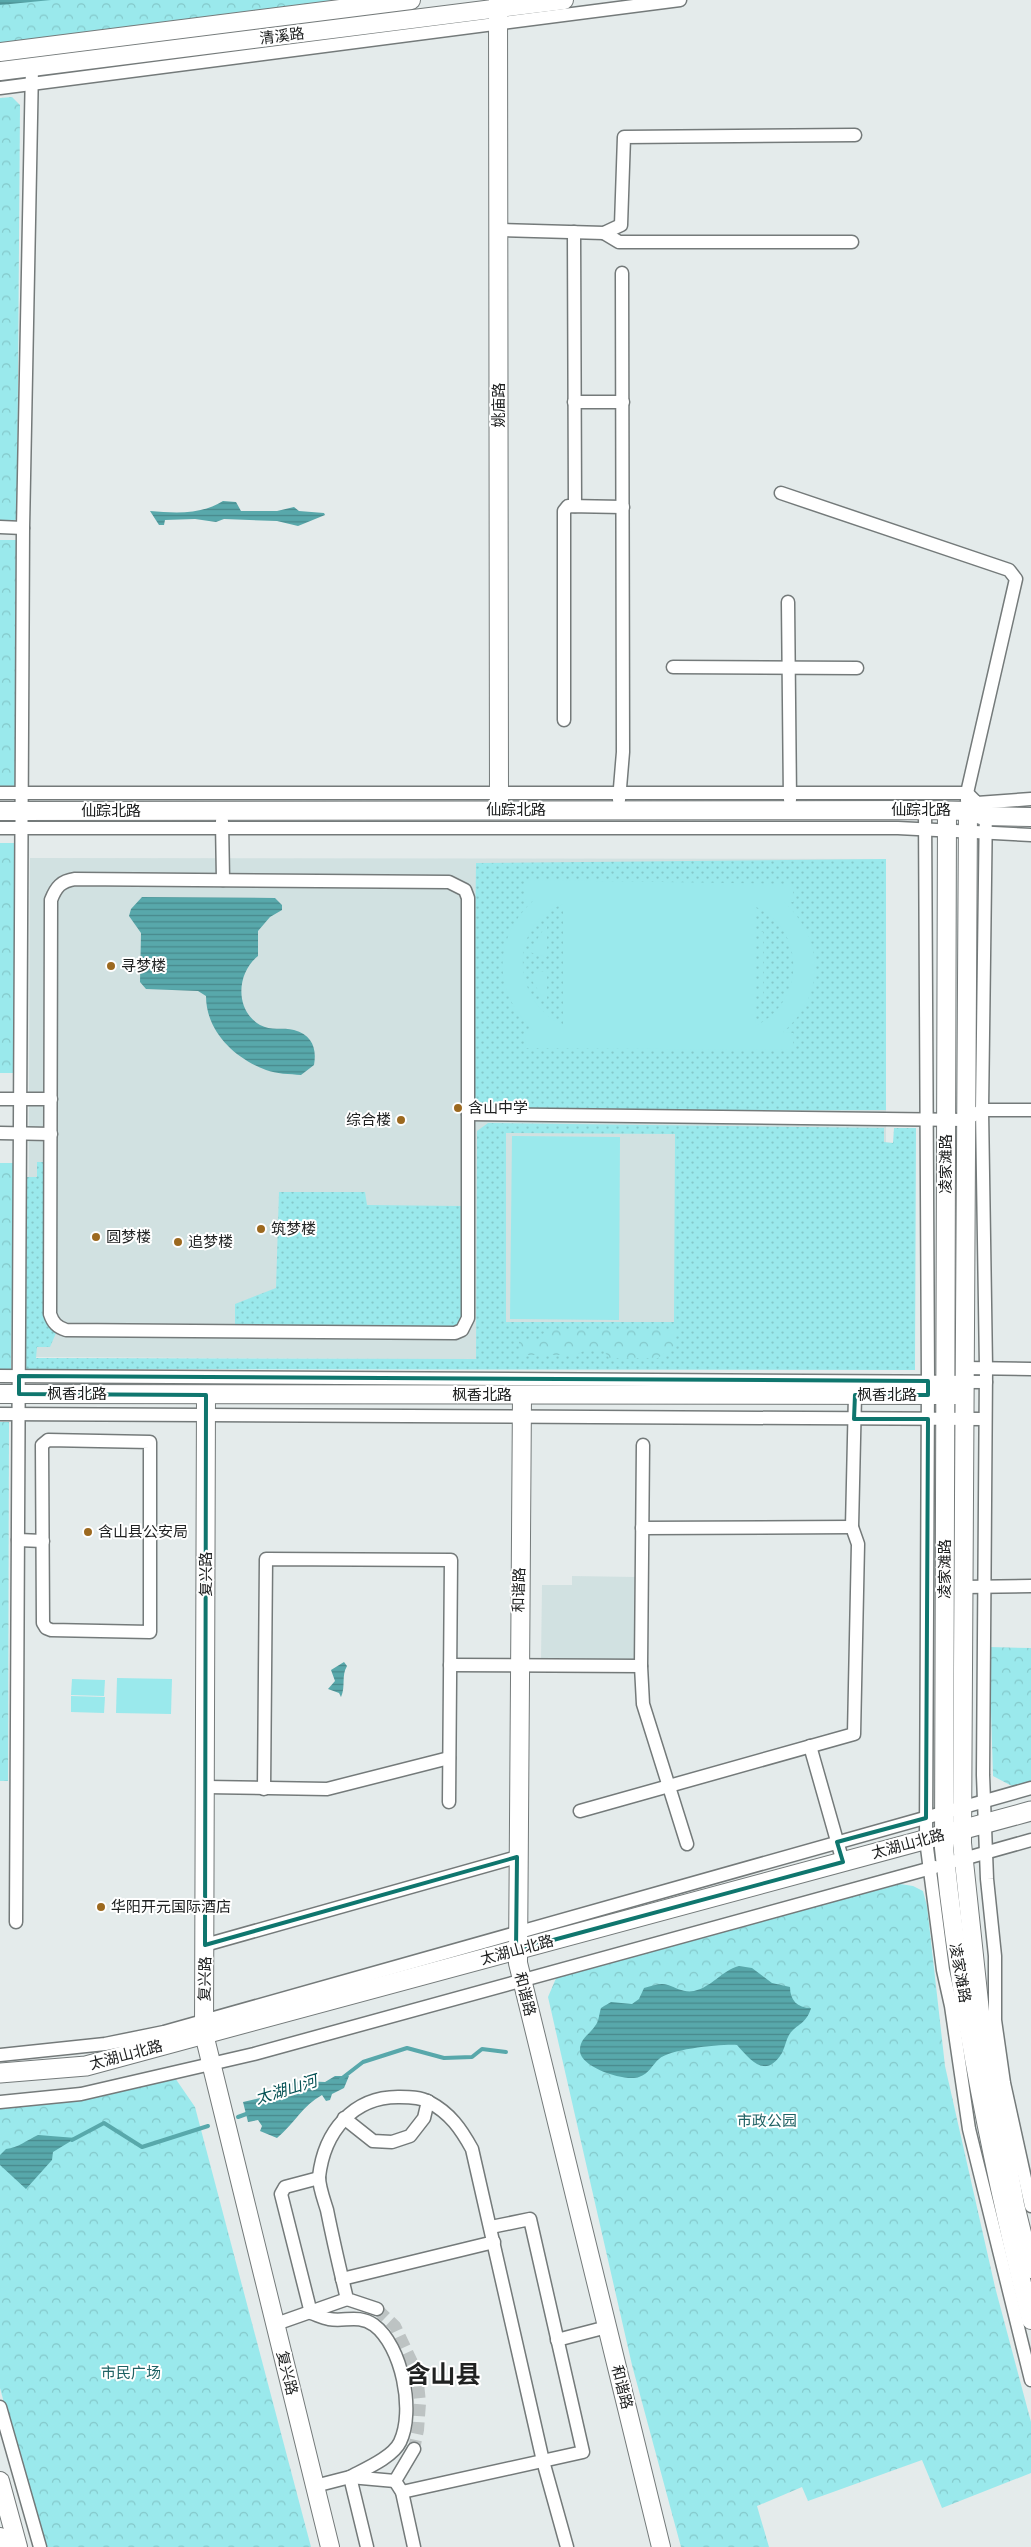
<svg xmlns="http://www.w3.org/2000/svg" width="1031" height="2547" font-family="'Work Sans','Noto Sans SC',sans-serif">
<defs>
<pattern id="grass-dots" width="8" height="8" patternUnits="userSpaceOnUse" patternTransform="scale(1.25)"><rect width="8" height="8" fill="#9ae9ec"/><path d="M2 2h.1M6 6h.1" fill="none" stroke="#84c8ca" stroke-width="1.8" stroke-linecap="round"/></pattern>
<pattern id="forest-crowns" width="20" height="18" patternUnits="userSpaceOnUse" patternTransform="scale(1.25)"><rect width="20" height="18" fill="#9ae9ec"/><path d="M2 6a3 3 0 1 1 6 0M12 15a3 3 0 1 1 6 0" fill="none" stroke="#84c8ca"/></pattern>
<pattern id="water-rules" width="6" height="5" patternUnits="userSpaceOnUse" patternTransform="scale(1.25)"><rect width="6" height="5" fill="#58a8ab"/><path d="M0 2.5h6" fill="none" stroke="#48888b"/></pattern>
</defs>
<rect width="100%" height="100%" fill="#e4ebeb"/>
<g fill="#d1e1e1">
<path d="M 30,858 L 886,859 L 886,1362 L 28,1357 Z"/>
<path d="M 572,1576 L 636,1577 L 635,1661 L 541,1661 L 542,1585 L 572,1585 Z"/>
</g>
<g fill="url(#grass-dots)" fill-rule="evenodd">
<path d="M 886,859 L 886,1110 L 478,1112 L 473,1105 L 476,863 Z"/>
<path d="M 488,1123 L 884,1128 L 884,1142 L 893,1143 L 894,1128 L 916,1128 L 915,1370 L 26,1369 L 25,1177 L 37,1177 L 37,1162 L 45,1162 L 48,1324 L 56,1333 L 50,1347 L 37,1347 L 36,1358 L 476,1359 L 477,1131 ZM 506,1133 L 675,1134 L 674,1322 L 506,1322 Z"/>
<path d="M 279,1192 L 365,1192 L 367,1205 L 462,1206 L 463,1319 L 456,1328 L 235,1326 L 235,1304 L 276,1288 Z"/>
</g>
<g fill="url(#forest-crowns)">
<path d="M 0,0 L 411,0 L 0,44 Z"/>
<path d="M 12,97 L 20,105 L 17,518 L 12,523 L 0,523 L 0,98 Z"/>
<path d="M 0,540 L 17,540 L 15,788 L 0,788 Z"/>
<rect x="0" y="843" width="15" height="230"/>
<path d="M 0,1163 L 14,1163 L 11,1373 L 0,1373 Z"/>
<path d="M 546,1329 L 674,1330 L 676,1334 L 675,1345 L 658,1358 L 609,1358 L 604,1351 L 587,1349 L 576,1355 L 519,1355 L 519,1340 L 540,1340 Z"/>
<path d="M 0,1422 L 9,1422 L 8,1781 L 0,1781 Z"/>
<path d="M 989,1647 L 1031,1648 L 1031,1796 L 993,1776 Z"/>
<path d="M 900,1884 L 913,1886 L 923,1891 L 927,1906 L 945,2066 L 995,2287 L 1031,2422 L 1031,2473 L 942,2508 L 922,2460 L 808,2501 L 802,2487 L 757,2506 L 769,2547 L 681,2547 L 632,2365 L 548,1997 L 557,1976 Z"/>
<path d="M 173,2075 L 195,2107 L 311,2547 L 43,2547 L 0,2388 L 0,2104 Z"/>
</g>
<g fill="#9ae9ec" fill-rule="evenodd">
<path d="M 525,880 L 793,884 L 793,902 L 784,902 C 825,940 826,995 783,1032 L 793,1033 L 793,1050 L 525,1048 L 526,1031 L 534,1031 C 492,992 492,938 534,900 L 525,899 ZM 563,904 L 563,1025 C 512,1002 507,925 563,904 ZM 756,907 C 807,931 805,1003 755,1026 Z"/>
<path d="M 547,924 L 547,957 L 529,952 Z"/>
<rect x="760" y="932" width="3" height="67"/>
<path d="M 547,971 L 547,1004 L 529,976 L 537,972 Z"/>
<path d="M 512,1136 L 620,1137 L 619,1320 L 510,1319 Z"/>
<path d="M 117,1678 L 172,1679 L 171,1714 L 116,1713 Z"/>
<path d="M 72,1679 L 105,1680 L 104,1696 L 71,1695 Z"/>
<path d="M 71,1696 L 105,1697 L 104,1713 L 71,1712 Z"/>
</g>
<g fill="url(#water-rules)">
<path d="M 0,0 L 51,0 L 0,5 Z"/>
<path d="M 223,501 L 236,502 L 241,511 L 277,511 L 294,507 L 299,511 L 324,513 L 325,515 L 298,526 L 277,521 L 224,519 L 216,522 L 195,519 L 165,520 L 164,525 L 159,525 L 150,511 C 175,513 201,515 223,501 Z"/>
<path d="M 142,897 L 275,898 L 282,905 L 282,910 L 270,917 L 258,931 L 258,956 C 237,972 234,1010 260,1025 C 271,1031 283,1027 294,1030 C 312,1035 317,1048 314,1065 L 301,1075 C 290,1074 276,1074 266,1070 C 234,1058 206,1031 206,996 L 198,991 L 146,989 L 140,982 L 141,933 L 129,916 L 131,909 Z"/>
<path d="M 344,1662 L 347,1666 C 341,1676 346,1686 341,1697 L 339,1693 L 328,1689 L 335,1681 L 331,1670 Z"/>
<path d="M 739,1966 L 752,1968 L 772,1983 L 790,1987 C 790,2000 797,2008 811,2008 C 806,2025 796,2024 789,2035 C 786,2040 785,2047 782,2053 C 766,2079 751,2061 737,2045 C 721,2044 670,2049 659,2059 C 652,2065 649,2074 639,2077 C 626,2082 582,2068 580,2052 C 579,2039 589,2035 595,2026 C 599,2022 599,2014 601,2008 L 611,2002 L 632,2004 L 639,1999 L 644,1988 C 652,1986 660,1982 668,1985 C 677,1988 684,1993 694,1991 C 712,1987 721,1971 739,1966 Z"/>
<path d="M 335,2076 L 349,2076 L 344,2088 L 332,2094 L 330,2100 L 326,2101 L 322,2095 C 303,2105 294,2124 277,2138 L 260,2131 L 262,2126 L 258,2120 L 248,2122 L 243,2102 L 260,2098 L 264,2101 L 275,2099 L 286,2084 L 301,2081 L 325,2082 Z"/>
<path d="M 38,2135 L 76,2138 L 53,2152 L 52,2160 L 26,2189 L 0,2165 L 0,2155 L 6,2149 C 18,2148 27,2140 38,2135 Z"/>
</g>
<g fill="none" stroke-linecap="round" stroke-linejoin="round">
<g stroke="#58a8ab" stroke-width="4">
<path d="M 341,2079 L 363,2062 L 407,2048 L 444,2058 L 472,2057 L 482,2049 L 506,2052"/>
<path d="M 238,2117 L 249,2113"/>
<path d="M 72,2140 L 104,2123 L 142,2147 L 208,2126"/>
</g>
<path stroke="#bdc3c3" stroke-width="12" stroke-dasharray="12 6" stroke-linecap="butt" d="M 377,2309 L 395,2326 L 417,2373 L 420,2403 L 418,2430 L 414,2449"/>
<g stroke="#747a7a" stroke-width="15">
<g id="street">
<path d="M 0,88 L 680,0"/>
<path d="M 498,230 L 604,233 L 621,225 L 624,137 L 855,135"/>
<path d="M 574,232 L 575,506"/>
<path d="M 604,233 L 619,242 L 852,242"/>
<path d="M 574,402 L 623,402"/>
<path d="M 781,493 L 1009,570 L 1016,579 L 967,793 L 967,801"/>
<path d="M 0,527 L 23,528"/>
<path d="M 788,602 L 790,800"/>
<path d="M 673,667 L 857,668"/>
<path d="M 564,720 L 564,511 L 568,506 L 623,507"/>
<path d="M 0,793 L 967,793 L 977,803 L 1031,799"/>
<path d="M 619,800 L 623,752 L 622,273"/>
<path d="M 986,803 L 982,1110 L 986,1368 L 983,1775 L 987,1879 L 995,1956 L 995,2020 L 1004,2083 L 1031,2206"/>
<path d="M 925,810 L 928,1381 L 926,1840 L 943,1970 L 951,2006 L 969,2129 L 1031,2380"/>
<path d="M 222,821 L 223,880"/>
<path d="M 0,828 L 898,828 L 1031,835"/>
<path d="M 75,879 L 449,882 L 465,890 L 468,898 L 468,1318 L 462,1330 L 455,1333 L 66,1330 C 57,1327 53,1323 50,1314 L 51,900 C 56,887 61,881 75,879 Z"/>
<path d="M 0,1099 L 51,1099"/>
<path d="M 468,1114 L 966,1120 L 982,1110 L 1031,1110"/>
<path d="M 0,1133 L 51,1134"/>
<path d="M 965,1368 L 1031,1369"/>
<path d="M 0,1376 L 986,1382"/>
<path d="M 0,1414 L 985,1419"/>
<path d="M 48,1440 L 150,1442 L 150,1632 L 51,1630 L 46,1628 L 43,1623 L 42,1445 Z"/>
<path d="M 643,1445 L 641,1666 L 643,1704 L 687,1844"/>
<path d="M 642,1528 L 852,1527"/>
<path d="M 18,1540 L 43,1541"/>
<path d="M 963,1587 L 1031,1586"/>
<path d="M 450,1665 L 641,1666"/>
<path d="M 810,1746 L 843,1862"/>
<path d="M 206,1787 L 327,1789 L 449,1758"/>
<path d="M 264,1789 L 266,1559 L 451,1560 L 449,1802"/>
<path d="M 580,1811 L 854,1734 L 858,1544 L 852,1527 L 855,1395"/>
<path d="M 956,1861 L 1031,1840"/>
<path d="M 16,1922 L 23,528 L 32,67"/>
<path d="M 205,1945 L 517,1857"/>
<path d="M 0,2055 L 105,2044 L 164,2032 L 1031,1788"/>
<path d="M 0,2102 L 81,2094 L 254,2054 L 935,1867"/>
<path d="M 344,2118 L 373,2141 L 392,2142 L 410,2136 L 424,2118 L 428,2101"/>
<path d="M 319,2178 L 285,2187 L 281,2194 L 311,2313 C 317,2315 323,2318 329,2319 C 345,2322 358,2314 374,2325 C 402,2346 415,2411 400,2442 C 393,2457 365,2469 350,2477 L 367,2547"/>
<path d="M 342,2279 L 494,2242"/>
<path d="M 377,2309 L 347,2299 C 340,2270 333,2240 327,2210 C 324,2200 319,2187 319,2177 C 324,2132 353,2096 400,2097 C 409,2097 421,2097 429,2102 C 450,2113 461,2129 472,2149 L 543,2461 L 567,2547"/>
<path d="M 276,2324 L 347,2299"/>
<path d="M 557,2340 L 607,2327"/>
<path d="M 0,2407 L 40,2547"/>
<path d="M 414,2449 L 395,2481 L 402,2492 L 414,2547"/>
<path d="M 315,2486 L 350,2477 L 395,2481"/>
<path d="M 402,2492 L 583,2452 L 530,2219 L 491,2227"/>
</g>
</g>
<g stroke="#747a7a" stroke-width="20">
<g id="secondary">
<path d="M 498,0 L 499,810"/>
<path d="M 0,52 L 411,0"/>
<path d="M 0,71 L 564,0"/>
<path d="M 0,811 L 925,810 L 968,811 L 985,816 L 1031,817"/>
<path d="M 947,811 L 944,1848 C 960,2007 992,2165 1031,2320"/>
<path d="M 968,811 L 962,1843 L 981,2021 L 1015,2205 L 1031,2269"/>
<path d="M 0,1394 L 957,1395"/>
<path d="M 206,1395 L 204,2034 L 330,2547"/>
<path d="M 522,1395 L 518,1963 L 661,2547"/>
<path d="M 0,2481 L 18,2547"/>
<path d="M 0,2537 L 3,2547"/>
</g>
</g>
<g stroke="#747a7a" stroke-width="21">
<path id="primary" d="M 0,2073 L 86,2066 L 1031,1811"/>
</g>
<use href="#street" stroke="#fff" stroke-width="12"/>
<use href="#secondary" stroke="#fff" stroke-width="18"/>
<use href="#primary" stroke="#fff" stroke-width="19"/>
</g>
<path fill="none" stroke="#0f766e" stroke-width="4" stroke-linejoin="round" d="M 19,1376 L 928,1381 L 928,1395 L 855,1395 L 854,1419 L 928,1419 L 926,1818 L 837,1842 L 843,1862 L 516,1950 L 517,1857 L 205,1945 L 206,1395 L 19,1394 Z"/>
<g fill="#9c691f" stroke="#fff" stroke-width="2">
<circle cx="111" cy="966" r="5"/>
<circle cx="458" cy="1108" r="5"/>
<circle cx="401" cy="1120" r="5"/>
<circle cx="261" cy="1229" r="5"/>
<circle cx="96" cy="1237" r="5"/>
<circle cx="178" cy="1242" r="5"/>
<circle cx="88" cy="1532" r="5"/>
<circle cx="101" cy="1907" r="5"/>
</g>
<g text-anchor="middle" stroke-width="4" stroke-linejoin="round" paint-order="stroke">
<g font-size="15" fill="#202222" stroke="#fff">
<text transform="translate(282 36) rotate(-7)" y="5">清溪路</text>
<text transform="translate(499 405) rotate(-90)" y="5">姚庙路</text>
<text x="516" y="815">仙踪北路</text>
<text x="921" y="815">仙踪北路</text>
<text x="111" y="816">仙踪北路</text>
<text transform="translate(946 1164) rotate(-90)" y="5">凌家滩路</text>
<text x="77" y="1399">枫香北路</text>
<text x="482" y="1400">枫香北路</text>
<text x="887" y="1400">枫香北路</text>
<text transform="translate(945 1569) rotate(-90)" y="5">凌家滩路</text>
<text transform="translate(206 1574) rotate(-90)" y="5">复兴路</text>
<text transform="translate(519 1590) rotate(-89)" y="5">和谐路</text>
<text transform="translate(908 1844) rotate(-15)" y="5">太湖山北路</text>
<text transform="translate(517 1950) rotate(-15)" y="5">太湖山北路</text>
<text transform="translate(960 1973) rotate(80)" y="5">凌家滩路</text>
<text transform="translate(205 1979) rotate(-89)" y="5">复兴路</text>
<text transform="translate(525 1994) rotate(76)" y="5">和谐路</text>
<text transform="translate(126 2055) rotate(-15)" y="5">太湖山北路</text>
<text transform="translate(287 2373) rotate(76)" y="5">复兴路</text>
<text transform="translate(622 2387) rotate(76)" y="5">和谐路</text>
</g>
<g font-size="15" fill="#202222" stroke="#fff" text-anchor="start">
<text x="121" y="971">寻梦楼</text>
<text x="468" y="1113">含山中学</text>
<text x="391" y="1125" text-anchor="end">综合楼</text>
<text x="271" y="1234">筑梦楼</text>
<text x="106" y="1242">圆梦楼</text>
<text x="188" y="1247">追梦楼</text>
<text x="98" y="1537">含山县公安局</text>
<text x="111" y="1912">华阳开元国际酒店</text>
</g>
<g font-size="15" fill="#1e6163" stroke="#fff">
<text x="767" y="2126">市政公园</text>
<text x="131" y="2378">市民广场</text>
</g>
<g font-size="16" font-style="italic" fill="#065254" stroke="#fff">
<text transform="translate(286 2089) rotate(-17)" y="6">太湖山河</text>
</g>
<g font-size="25" font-weight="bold" fill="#202222" stroke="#fff">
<text x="443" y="2383">含山县</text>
</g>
</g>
</svg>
